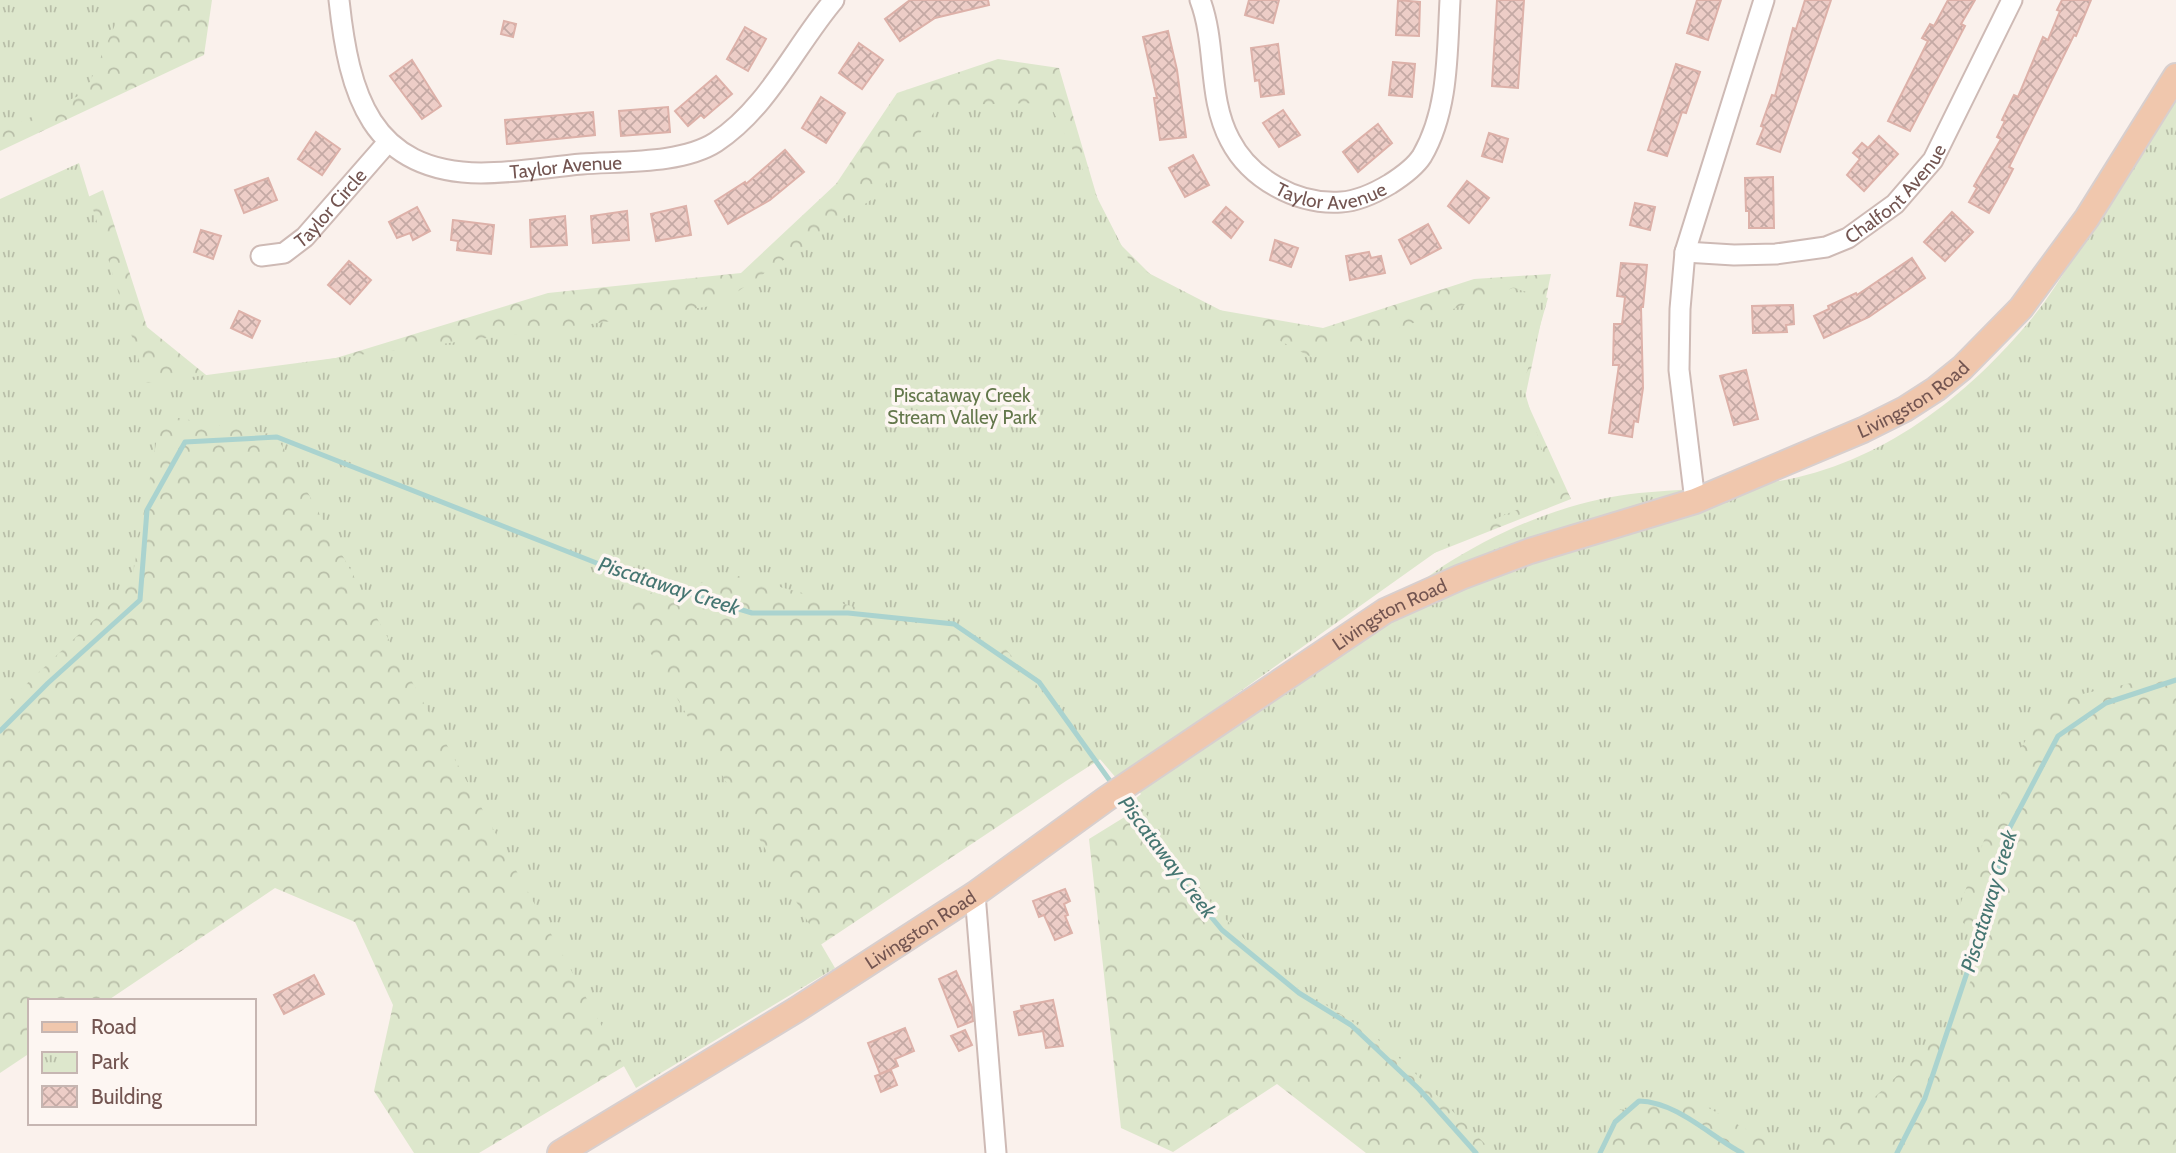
<svg xmlns="http://www.w3.org/2000/svg" width="2176" height="1153" font-family="Cabin,sans-serif">
<defs>
<pattern id="forest-crowns" width="20" height="18" patternUnits="userSpaceOnUse" patternTransform="scale(1.75)"><rect width="20" height="18" fill="#dde7cc"/><path d="M2 6a3 3 0 1 1 6 0M12 15a3 3 0 1 1 6 0" fill="none" stroke="#b8bea8"/></pattern>
<pattern id="park-tufts" width="24" height="20" patternUnits="userSpaceOnUse" patternTransform="scale(1.75)"><rect width="24" height="20" fill="#dde7cc"/><path d="M3 7l-1-3M5 7V3M7 7l1-3M15 17l-1-3M17 17v-4M19 17l1-3" fill="none" stroke="#b8bea8"/></pattern>
<pattern id="building-cross-hatch" width="8" height="8" patternUnits="userSpaceOnUse" patternTransform="scale(1.75)"><rect width="8" height="8" fill="#edcdc7"/><path d="M0 0l8 8M0 8l8-8" fill="none" stroke="#c4a9a4"/></pattern>
</defs>
<rect width="100%" height="100%" fill="#faf1ec"/>
<g fill="url(#forest-crowns)">
<path d="M 0,0 L 212,0 L 204,55 L 0,151 Z"/>
<path d="M 998,59 L 1059,68 L 1107,231 L 1179,303 L 1323,328 L 1474,279 L 1551,274 L 1525,398 L 1571,499 L 1404,565 L 1066,781 L 768,980 L 479,1153 L 414,1153 L 374,1091 L 393,1005 L 355,922 L 275,888 L 107,1001 L 30,1001 L 30,1053 L 0,1073 L 0,238 L 103,190 L 147,327 L 211,379 L 336,358 L 548,293 L 741,273 L 836,184 L 897,93 Z"/>
<path d="M 2176,182 L 2176,1153 L 1366,1153 L 1277,1084 L 1173,1152 L 1121,1128 L 1089,839 L 1225,755 L 1902,459 Z"/>
</g>
<g fill="url(#park-tufts)">
<path d="M 0,0 L 126,0 L 85,93 L 0,131 Z"/>
<path d="M 2176,89 L 2176,673 L 2051,701 L 2015,757 L 1957,913 L 1984,955 L 1946,1029 L 1876,1096 L 1802,1153 L 1788,1153 L 1691,1098 L 1620,1110 L 1597,1145 L 1587,1153 L 1500,1153 L 1485,1144 L 1406,1064 L 1369,1032 L 1280,976 L 1215,908 L 1135,799 L 1141,794 L 1136,787 L 1443,566 C 1503,528 1568,501 1639,493 C 1681,489 1724,488 1766,483 C 1874,469 1965,400 2033,317 C 2057,287 2076,253 2096,220 C 2123,176 2149,133 2176,89 Z"/>
<path d="M 1049,103 L 1131,264 L 1313,358 L 1513,288 L 1548,298 L 1523,386 L 1555,494 L 1478,526 L 1443,547 L 1117,779 L 1003,646 L 738,576 L 619,599 L 835,968 L 636,1088 L 276,435 L 161,415 L 131,585 L 0,709 L 0,199 L 79,163 L 146,383 L 578,326 L 718,305 L 878,195 L 939,105 Z"/>
</g>
<g fill="none" stroke-linecap="round" stroke-linejoin="round">
<g stroke="#aad3cf" stroke-width="5">
<path d="M 0,731 L 48,683 L 140,600 L 147,510 L 185,442 L 277,437 L 627,575 L 752,613 L 848,613 L 954,624 L 1039,682 L 1113,785"/>
<path d="M 1120,796 L 1169,866 L 1222,930 L 1299,993 L 1351,1025 L 1419,1089 L 1476,1153"/>
<path d="M 1600,1153 L 1615,1122 L 1639,1101 C 1677,1102 1710,1136 1742,1153"/>
<path d="M 1897,1153 L 1925,1098 L 1983,925 L 2009,829 L 2058,736 L 2106,703 L 2176,680"/>
</g>
</g>
<g fill="url(#building-cross-hatch)" stroke="#ddb1a9" stroke-width="2">
<path d="M 910,0 L 988,0 L 989,5 L 935,18 L 900,41 L 885,19 Z"/>
<path d="M 1249,0 L 1279,0 L 1273,23 L 1245,15 Z"/>
<path d="M 1398,0 L 1420,2 L 1419,36 L 1396,35 Z"/>
<path d="M 1497,0 L 1524,0 L 1518,88 L 1492,86 Z"/>
<path d="M 1697,0 L 1721,0 L 1708,40 L 1687,33 Z"/>
<path d="M 1805,0 L 1831,0 L 1780,152 L 1757,144 L 1764,127 L 1761,126 L 1772,95 L 1775,96 L 1793,28 L 1796,29 Z"/>
<path d="M 1948,0 L 1975,0 L 1961,24 L 1965,26 L 1910,131 L 1888,121 L 1928,41 L 1922,38 L 1930,24 L 1934,26 Z"/>
<path d="M 2062,0 L 2091,0 L 2076,36 L 2074,35 L 2009,167 L 2013,169 L 2007,181 L 1989,213 L 1969,202 L 1977,188 L 1974,186 L 2001,139 L 1997,137 L 2005,121 L 2002,120 L 2014,95 L 2018,97 L 2043,37 L 2048,40 L 2060,11 L 2057,10 Z"/>
<path d="M 504,21 L 516,24 L 513,37 L 501,34 Z"/>
<path d="M 745,27 L 766,39 L 748,71 L 727,59 Z"/>
<path d="M 1168,31 L 1177,70 L 1186,137 L 1160,140 L 1154,98 L 1157,98 L 1143,37 Z"/>
<path d="M 859,43 L 883,60 L 862,89 L 839,73 Z"/>
<path d="M 1278,44 L 1284,94 L 1261,97 L 1259,80 L 1255,81 L 1251,48 Z"/>
<path d="M 412,60 L 441,106 L 422,119 L 390,76 Z"/>
<path d="M 1393,62 L 1415,64 L 1412,97 L 1389,95 Z"/>
<path d="M 1676,64 L 1700,72 L 1686,113 L 1682,112 L 1667,156 L 1648,150 Z"/>
<path d="M 716,76 L 732,94 L 704,118 L 701,115 L 688,126 L 675,111 Z"/>
<path d="M 821,97 L 845,113 L 826,143 L 802,128 Z"/>
<path d="M 668,107 L 670,132 L 621,136 L 619,111 Z"/>
<path d="M 1283,110 L 1300,135 L 1279,147 L 1263,123 Z"/>
<path d="M 593,112 L 595,135 L 507,144 L 505,120 Z"/>
<path d="M 1378,124 L 1392,143 L 1358,172 L 1343,152 Z"/>
<path d="M 316,132 L 340,149 L 322,175 L 298,159 Z"/>
<path d="M 1489,133 L 1508,139 L 1502,162 L 1482,156 Z"/>
<path d="M 1879,136 L 1898,154 L 1864,191 L 1847,175 L 1860,159 L 1853,153 L 1862,143 L 1868,148 Z"/>
<path d="M 785,150 L 804,172 L 770,200 L 728,224 L 715,201 L 745,182 L 746,184 Z"/>
<path d="M 1193,155 L 1209,185 L 1185,197 L 1169,168 Z"/>
<path d="M 1773,177 L 1774,228 L 1749,228 L 1749,211 L 1746,211 L 1745,178 Z"/>
<path d="M 268,178 L 277,200 L 244,213 L 235,190 Z"/>
<path d="M 1467,181 L 1489,198 L 1469,223 L 1448,206 Z"/>
<path d="M 1635,203 L 1655,207 L 1650,230 L 1630,225 Z"/>
<path d="M 686,206 L 691,235 L 656,241 L 651,214 Z"/>
<path d="M 417,207 L 430,231 L 413,240 L 410,233 L 397,238 L 389,222 Z"/>
<path d="M 1226,207 L 1243,222 L 1231,238 L 1213,222 Z"/>
<path d="M 627,211 L 629,240 L 593,243 L 591,216 Z"/>
<path d="M 1952,212 L 1973,232 L 1945,261 L 1924,242 Z"/>
<path d="M 565,216 L 567,245 L 531,247 L 530,220 Z"/>
<path d="M 453,220 L 494,225 L 491,254 L 457,250 L 458,241 L 451,240 Z"/>
<path d="M 1428,224 L 1441,248 L 1411,264 L 1399,240 Z"/>
<path d="M 201,230 L 221,236 L 213,259 L 194,252 Z"/>
<path d="M 1275,240 L 1298,248 L 1291,267 L 1270,260 Z"/>
<path d="M 1369,252 L 1371,258 L 1381,256 L 1385,273 L 1350,280 L 1346,256 Z"/>
<path d="M 1912,258 L 1925,278 L 1869,317 L 1824,338 L 1814,316 L 1829,309 L 1828,306 L 1856,293 L 1857,295 Z"/>
<path d="M 349,261 L 371,280 L 350,304 L 328,285 Z"/>
<path d="M 1621,263 L 1647,265 L 1643,307 L 1641,307 L 1643,388 L 1638,422 L 1634,421 L 1632,437 L 1609,433 L 1619,365 L 1613,365 L 1614,324 L 1622,324 L 1625,297 L 1617,296 Z"/>
<path d="M 1793,305 L 1794,324 L 1786,325 L 1787,332 L 1753,333 L 1752,306 Z"/>
<path d="M 239,311 L 260,321 L 252,338 L 231,328 Z"/>
<path d="M 1746,370 L 1758,419 L 1734,425 L 1720,376 Z"/>
<path d="M 1065,889 L 1070,901 L 1064,904 L 1068,915 L 1065,916 L 1072,933 L 1055,940 L 1044,915 L 1039,917 L 1033,901 Z"/>
<path d="M 956,971 L 972,1007 L 973,1021 L 958,1027 L 939,979 Z"/>
<path d="M 314,975 L 324,994 L 284,1014 L 274,995 Z"/>
<path d="M 1053,1000 L 1063,1046 L 1046,1048 L 1043,1031 L 1019,1035 L 1014,1012 L 1022,1010 L 1021,1006 Z"/>
<path d="M 905,1028 L 914,1051 L 895,1059 L 898,1066 L 880,1074 L 868,1043 Z"/>
<path d="M 965,1030 L 972,1045 L 959,1051 L 951,1036 Z"/>
<path d="M 891,1070 L 897,1085 L 881,1092 L 875,1076 Z"/>
</g>
<g fill="none" stroke-linecap="round" stroke-linejoin="round">
<g stroke="#cebab5" stroke-width="23">
<g id="minor">
<path id="s1" d="M 339,0 C 349,94 370,172 481,173 C 515,173 548,167 582,164 C 622,161 682,164 716,142 C 768,108 795,46 834,0"/>
<path id="s2" d="M 1200,0 C 1217,45 1207,97 1230,140 C 1250,179 1297,205 1341,202 C 1359,201 1375,193 1390,184 C 1401,177 1415,167 1422,156 C 1449,110 1447,52 1450,0"/>
<path id="s3" d="M 1685,252 L 1734,255 L 1776,254 L 1826,247 L 1848,238 L 1895,204 L 1933,160 L 2012,0"/>
<path id="s4" d="M 261,256 L 284,253 L 305,237 L 388,142"/>
<path d="M 1695,501 L 1679,370 L 1680,309 L 1685,252 L 1764,0"/>
<path d="M 975,894 L 996,1153"/>
</g>
</g>
<g stroke="#d8cfce" stroke-width="28">
<g id="major">
<path id="s5" d="M 560,1153 L 796,1010 L 975,894 L 1106,799 L 1385,611 L 1461,577 L 1530,551 L 1695,501 L 1863,430 L 1905,409 L 1936,389 L 1962,368 L 2021,308 L 2087,218 L 2176,76"/>
</g>
</g>
<use href="#minor" stroke="#fff" stroke-width="19"/>
<use href="#major" stroke="#f0c7ad" stroke-width="24"/>
</g>
<g text-anchor="middle" stroke-width="7" stroke-linejoin="round" paint-order="stroke">
<g font-size="19" fill="#735551" stroke="#fdf6f2">
<text dy="7" stroke="none"><textPath href="#s1" startOffset="338">Taylor Avenue</textPath></text>
<text dy="7" stroke="none"><textPath href="#s2" startOffset="268">Taylor Avenue</textPath></text>
<text dy="7" stroke="none"><textPath href="#s3" startOffset="231">Chalfont Avenue</textPath></text>
<text dy="7" stroke="none"><textPath href="#s4" startOffset="88">Taylor Circle</textPath></text>
<text dy="7" stroke="none"><textPath href="#s5" startOffset="1558">Livingston Road</textPath></text>
<text dy="7" stroke="none"><textPath href="#s5" startOffset="990">Livingston Road</textPath></text>
<text dy="7" stroke="none"><textPath href="#s5" startOffset="424">Livingston Road</textPath></text>
</g>
<g font-size="19" fill="#63774b" stroke="#fdf6f2">
<text x="962" y="402">Piscataway Creek<tspan x="962" dy="22">Stream Valley Park</tspan></text>
</g>
<g font-size="21" font-style="italic" fill="#467672" stroke="#fdf6f2">
<text transform="translate(669 586) rotate(18)" y="7">Piscataway Creek</text>
<text transform="translate(1167 857) rotate(53)" y="7">Piscataway Creek</text>
<text transform="translate(1989 901) rotate(-73)" y="7">Piscataway Creek</text>
</g>
</g>
<rect x="28" y="999" width="228" height="126" fill="#fdf6f2" stroke="#c6b6b2" stroke-width="2"/>
<rect x="42" y="1022" width="35" height="10" fill="#f0c7ad" stroke="#c6b6b2" stroke-width="2"/>
<text x="91" y="1034" font-size="21" fill="#735551">Road</text>
<rect x="42" y="1052" width="35" height="21" fill="url(#park-tufts)" stroke="#c6b6b2" stroke-width="2"/>
<text x="91" y="1069" font-size="21" fill="#735551">Park</text>
<rect x="42" y="1086" width="35" height="21" fill="url(#building-cross-hatch)" stroke="#c6b6b2" stroke-width="2"/>
<text x="91" y="1104" font-size="21" fill="#735551">Building</text>
</svg>
